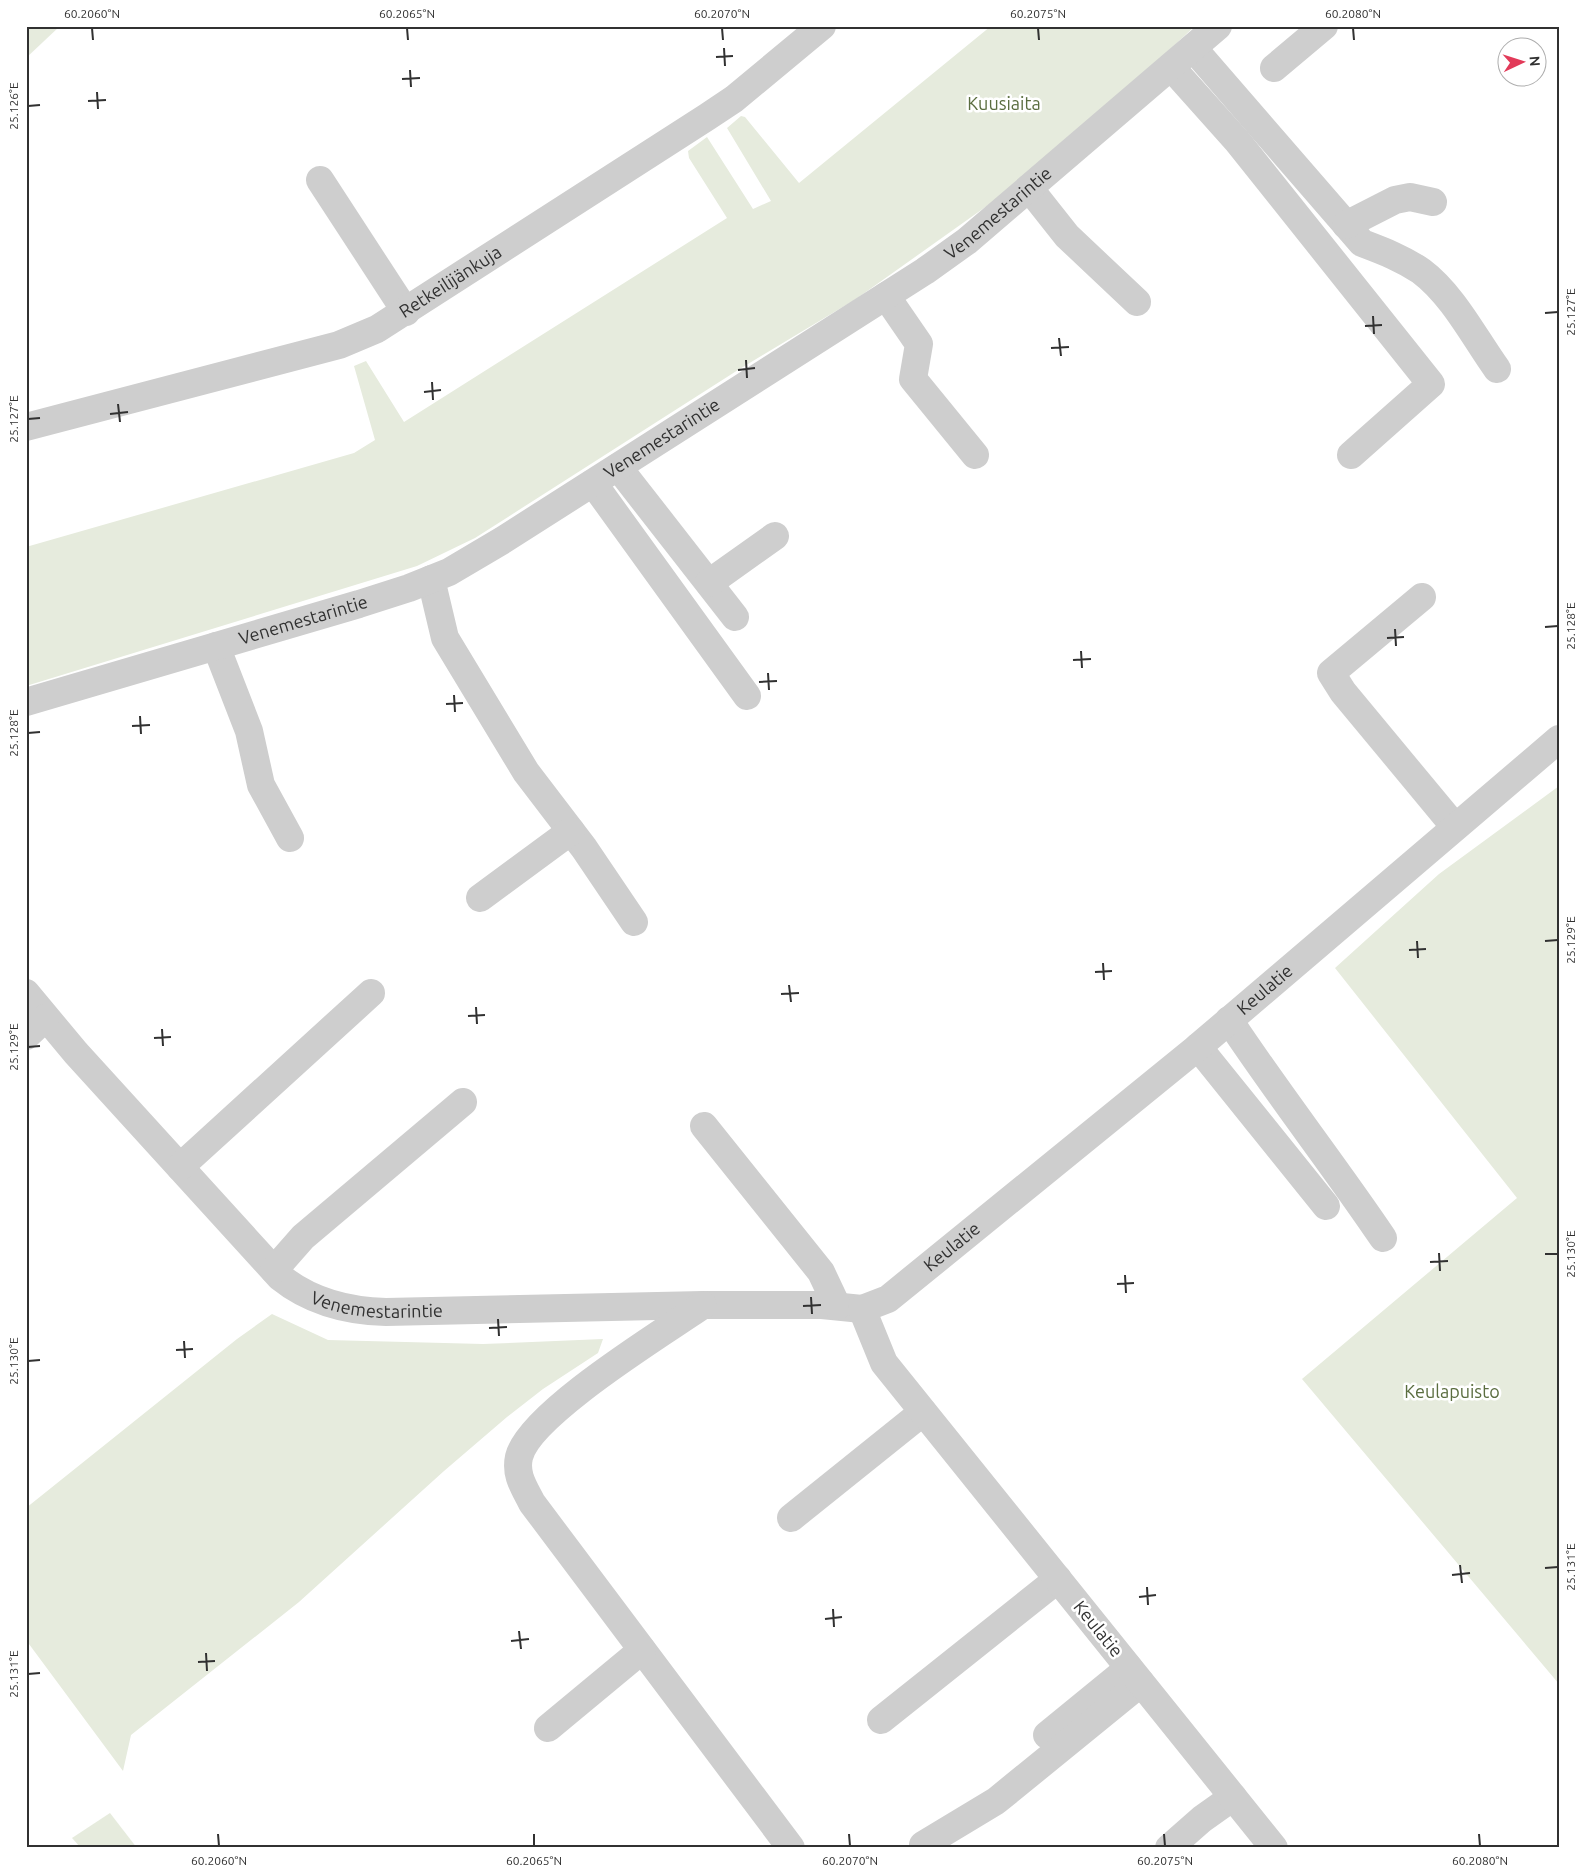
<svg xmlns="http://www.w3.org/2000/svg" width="1585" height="1874" font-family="Ubuntu,sans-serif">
<rect width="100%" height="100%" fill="#fff"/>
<g fill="#e6ebdd">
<path d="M 26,26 L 60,26 L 26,58 Z"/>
<path d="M 991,26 L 1195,26 L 1096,118 L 991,203 L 856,299 L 738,370 L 475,538 L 417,566 L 26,686 L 26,547 L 354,453 L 375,440 L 354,366 L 366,361 L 404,422 L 727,218 L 689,158 L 688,151 L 707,137 L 753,209 L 771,201 L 727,128 L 741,116 L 745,117 L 799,183 Z"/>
<path d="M 1559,786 L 1559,1684 L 1302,1379 L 1517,1198 L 1335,968 L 1439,874 Z"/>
<path d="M 272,1314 L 328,1340 L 483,1344 L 603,1339 L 598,1353 L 543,1389 L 507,1417 L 444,1471 L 299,1602 L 131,1735 L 123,1771 L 26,1640 L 26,1508 L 237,1339 Z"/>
<path d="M 110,1813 L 137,1848 L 81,1848 L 72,1838 Z"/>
</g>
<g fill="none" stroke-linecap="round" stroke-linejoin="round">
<g stroke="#cecece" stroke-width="28">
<path d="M 1193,48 L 1362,243 C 1383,251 1402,258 1421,271 C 1453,295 1474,337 1497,369"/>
<path d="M 1171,67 L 1238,142 L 1431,384 L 1351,455"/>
<path d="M 1274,68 L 1324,26"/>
<path d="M 320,180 L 406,312"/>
<path d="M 1029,188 L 1067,236 L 1137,302"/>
<path d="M 1346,225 L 1395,200 L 1410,197 L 1433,202"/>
<path d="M 886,296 L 919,344 L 913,379 L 975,455"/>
<path id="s1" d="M 26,427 L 339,345 L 377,329 L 707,117 L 734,99 L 822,26"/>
<path d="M 618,467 L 735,617"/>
<path d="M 593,483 L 747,696"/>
<path d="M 431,579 L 445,638 L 526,772 L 584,848 L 634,922"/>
<path d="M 709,583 L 775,536"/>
<path d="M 1422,597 L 1331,673 L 1343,692 L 1455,827"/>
<path d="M 216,646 L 249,731 L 261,785 L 290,838"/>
<path id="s2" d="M 26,702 L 359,604 L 409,588 L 449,572 L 503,540 L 925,271 L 967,241 L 1218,26"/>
<path d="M 480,898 L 571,831"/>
<path id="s3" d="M 26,993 L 76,1053 L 280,1277 C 311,1302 347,1311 386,1312 L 703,1305 L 822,1305 L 862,1309"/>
<path d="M 1229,1020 C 1278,1094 1333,1164 1383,1238"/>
<path d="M 26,1036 L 45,1018"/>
<path d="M 1198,1047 L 1326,1206"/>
<path d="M 704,1126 L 821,1272 L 837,1306"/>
<path d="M 180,1167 L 371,993"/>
<path d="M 274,1270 L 303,1237 L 463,1102"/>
<path d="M 703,1305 C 664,1332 529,1414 519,1457 C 515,1475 524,1487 532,1503 L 791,1848"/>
<path d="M 791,1518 L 923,1412"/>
<path d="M 881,1720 L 1058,1579"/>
<path d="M 548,1728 L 642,1650"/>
<path d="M 1047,1735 L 1129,1668"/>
<path d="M 923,1845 L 996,1801 L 1141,1683"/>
<path d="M 1169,1848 L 1202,1819 L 1233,1797"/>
<path id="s4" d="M 1274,1848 L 884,1363 L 862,1309 L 888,1299 L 1198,1047 L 1559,739"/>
</g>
</g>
<path fill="none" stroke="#313131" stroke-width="2" d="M 92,28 L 93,40M 407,28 L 408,40M 722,28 L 723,40M 1038,28 L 1039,40M 1353,28 L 1354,40M 724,48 L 725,66M 716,57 L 733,56M 410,70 L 411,87M 402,79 L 420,78M 97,92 L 98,109M 88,101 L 106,100M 28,106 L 40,105M 1545,313 L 1558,312M 1373,316 L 1374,334M 1365,326 L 1382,325M 1059,338 L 1061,356M 1051,348 L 1069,347M 746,360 L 747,378M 738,370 L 755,368M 432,382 L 433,400M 424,392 L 441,390M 118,404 L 120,422M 110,414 L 128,412M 28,419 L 40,418M 1545,627 L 1558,626M 1395,629 L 1396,646M 1387,638 L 1404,637M 1081,651 L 1082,668M 1073,660 L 1091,659M 768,673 L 769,690M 759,682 L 777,681M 454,695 L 455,712M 446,704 L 463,703M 140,716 L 141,734M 132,726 L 150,725M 28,733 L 40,732M 1417,941 L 1418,958M 1545,941 L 1558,940M 1409,950 L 1426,949M 1103,963 L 1104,980M 1095,972 L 1112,971M 789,985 L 791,1002M 781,994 L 799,993M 476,1007 L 477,1024M 468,1016 L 485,1015M 162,1029 L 163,1046M 154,1038 L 171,1037M 28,1047 L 40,1046M 1439,1253 L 1440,1271M 1545,1254 L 1558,1254M 1430,1262 L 1448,1261M 1125,1275 L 1126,1293M 1117,1284 L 1134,1283M 811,1297 L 812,1314M 803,1306 L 821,1305M 498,1319 L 499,1336M 489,1328 L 507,1327M 184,1341 L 185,1358M 176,1350 L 193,1349M 28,1361 L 40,1360M 1460,1565 L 1462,1583M 1545,1568 L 1558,1567M 1452,1575 L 1470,1573M 1147,1587 L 1148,1605M 1139,1597 L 1156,1595M 833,1609 L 834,1627M 825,1619 L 842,1617M 519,1631 L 521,1649M 511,1641 L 529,1639M 206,1653 L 207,1671M 198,1662 L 215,1661M 28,1674 L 40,1673M 218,1834 L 219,1846M 534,1834 L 534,1846M 849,1834 L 850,1846M 1164,1834 L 1165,1846M 1479,1834 L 1480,1846"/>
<g text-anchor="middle" stroke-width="5" stroke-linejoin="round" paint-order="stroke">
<g font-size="18" fill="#5a6d3f" stroke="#fff">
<text x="1004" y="110">Kuusiaita</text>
<text x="1452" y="1398">Keulapuisto</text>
</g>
<g font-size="18" fill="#313131" stroke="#fff">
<text dy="6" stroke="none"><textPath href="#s2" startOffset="1099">Venemestarintie</textPath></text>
<text dy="6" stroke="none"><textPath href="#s1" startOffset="452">Retkeilijänkuja</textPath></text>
<text dy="6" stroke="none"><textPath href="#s2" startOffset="694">Venemestarintie</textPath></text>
<text dy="6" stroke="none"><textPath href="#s2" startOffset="289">Venemestarintie</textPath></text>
<text dy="6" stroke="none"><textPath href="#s4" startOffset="1196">Keulatie</textPath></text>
<text dy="6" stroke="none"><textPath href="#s4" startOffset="791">Keulatie</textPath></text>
<text dy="6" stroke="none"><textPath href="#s3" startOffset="485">Venemestarintie</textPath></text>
<text transform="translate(1098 1629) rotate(51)" y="6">Keulatie</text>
</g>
</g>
<rect width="1585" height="1874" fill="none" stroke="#ffffff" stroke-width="55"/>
<g transform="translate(1522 62) rotate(86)"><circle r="24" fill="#ffffff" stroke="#adadad"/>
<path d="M0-4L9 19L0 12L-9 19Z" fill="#e23a59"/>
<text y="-8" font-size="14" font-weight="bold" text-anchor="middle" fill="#313131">N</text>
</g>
<rect x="28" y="28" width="1530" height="1818" fill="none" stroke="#313131" stroke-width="2"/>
<g font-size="12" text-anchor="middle" fill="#313131">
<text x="92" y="18">60.2060°N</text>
<text x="407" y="18">60.2065°N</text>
<text x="722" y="18">60.2070°N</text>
<text x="1038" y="18">60.2075°N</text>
<text x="1353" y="18">60.2080°N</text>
<text transform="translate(14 106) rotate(-90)" y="4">25.126°E</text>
<text transform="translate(1571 312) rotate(-90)" y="4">25.127°E</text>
<text transform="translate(14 419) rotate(-90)" y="4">25.127°E</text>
<text transform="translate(1571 626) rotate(-90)" y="4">25.128°E</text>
<text transform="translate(14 733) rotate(-90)" y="4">25.128°E</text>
<text transform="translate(1571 940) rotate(-90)" y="4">25.129°E</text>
<text transform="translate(14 1047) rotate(-90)" y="4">25.129°E</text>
<text transform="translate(1571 1254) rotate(-90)" y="4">25.130°E</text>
<text transform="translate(14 1361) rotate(-90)" y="4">25.130°E</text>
<text transform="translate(1571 1567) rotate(-90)" y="4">25.131°E</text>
<text transform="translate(14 1674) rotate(-90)" y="4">25.131°E</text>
<text x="219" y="1865">60.2060°N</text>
<text x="534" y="1865">60.2065°N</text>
<text x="850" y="1865">60.2070°N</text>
<text x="1165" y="1865">60.2075°N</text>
<text x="1480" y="1865">60.2080°N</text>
</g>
</svg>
